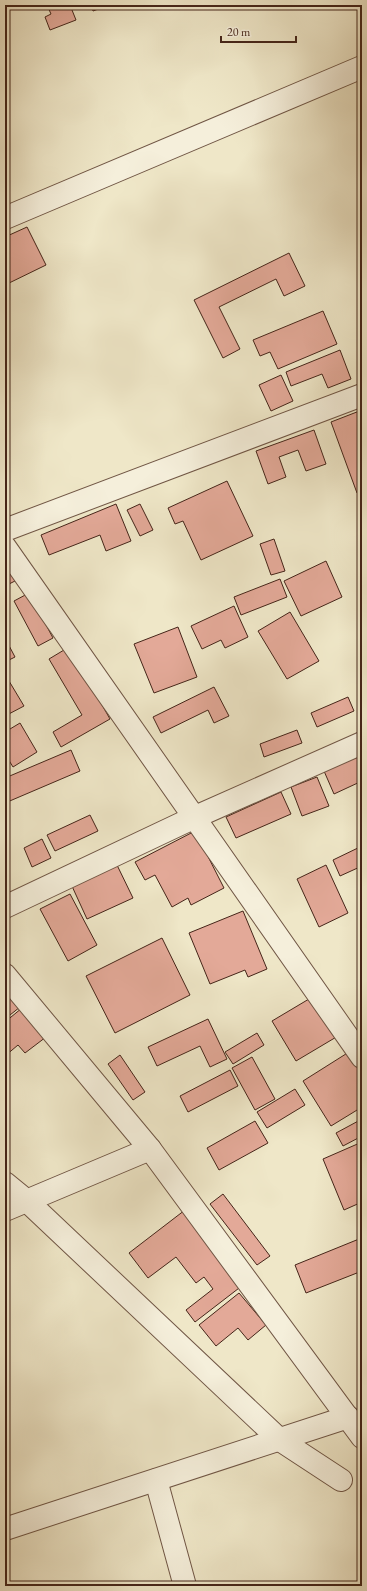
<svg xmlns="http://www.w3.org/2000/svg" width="367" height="1591" font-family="'EB Garamond',serif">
<rect width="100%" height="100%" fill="#efe7c8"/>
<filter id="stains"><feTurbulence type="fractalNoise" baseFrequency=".005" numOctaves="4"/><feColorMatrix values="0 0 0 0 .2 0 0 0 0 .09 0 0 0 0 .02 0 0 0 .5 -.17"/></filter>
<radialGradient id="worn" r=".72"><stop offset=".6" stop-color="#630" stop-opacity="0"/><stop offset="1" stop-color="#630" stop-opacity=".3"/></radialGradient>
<g fill="#e3a998" stroke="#452519">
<path d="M 47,5 L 70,5 L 76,20 L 50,30 L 45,17 L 51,14 Z"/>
<path d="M 91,5 L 109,5 L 93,11 Z"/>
<path d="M 27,227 L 46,265 L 5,285 L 5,237 Z"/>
<path d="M 289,253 L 305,286 L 284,296 L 276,279 L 219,307 L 240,349 L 223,358 L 194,300 Z"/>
<path d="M 323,311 L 337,344 L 278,369 L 270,352 L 260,356 L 253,340 Z"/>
<path d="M 340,350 L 351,379 L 328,388 L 322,374 L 291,386 L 286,372 Z"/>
<path d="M 281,375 L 293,401 L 271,411 L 259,385 Z"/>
<path d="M 362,410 L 362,491 L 357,493 L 331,422 Z"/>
<path d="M 314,430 L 326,464 L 306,471 L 298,450 L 279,457 L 286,477 L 268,484 L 256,451 Z"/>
<path d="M 227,481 L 253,536 L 201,560 L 183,521 L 175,524 L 168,508 Z"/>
<path d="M 116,504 L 131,541 L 106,551 L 100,535 L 49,555 L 41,535 Z"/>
<path d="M 140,504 L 153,530 L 140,536 L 127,510 Z"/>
<path d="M 274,539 L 285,571 L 271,575 L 260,544 Z"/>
<path d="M 5,560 L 15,581 L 5,586 Z"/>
<path d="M 326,561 L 342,597 L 301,616 L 284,581 Z"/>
<path d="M 280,579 L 287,597 L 241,615 L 234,597 Z"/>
<path d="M 29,593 L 53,638 L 38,646 L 14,601 Z"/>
<path d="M 234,606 L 248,637 L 225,648 L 221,640 L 202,649 L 191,626 Z"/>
<path d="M 290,612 L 319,661 L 287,679 L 258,631 Z"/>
<path d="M 178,627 L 197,677 L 154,693 L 134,644 Z"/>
<path d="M 5,638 L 15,657 L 5,662 Z"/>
<path d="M 69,647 L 110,719 L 61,747 L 53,732 L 82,715 L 49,659 Z"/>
<path d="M 9,681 L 24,706 L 5,716 L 5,683 Z"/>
<path d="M 214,687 L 229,716 L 214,723 L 208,710 L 161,733 L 153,717 Z"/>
<path d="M 348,697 L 354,711 L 317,727 L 311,713 Z"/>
<path d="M 20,723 L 37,752 L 13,767 L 5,754 L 5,732 Z"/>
<path d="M 297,730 L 302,743 L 264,757 L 260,744 Z"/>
<path d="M 71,750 L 80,771 L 5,803 L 5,778 Z"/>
<path d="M 362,754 L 362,781 L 334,794 L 324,771 Z"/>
<path d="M 317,777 L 329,806 L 302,816 L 291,787 Z"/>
<path d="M 281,792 L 291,814 L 236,838 L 226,817 Z"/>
<path d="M 90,815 L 98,831 L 55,851 L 47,835 Z"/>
<path d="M 195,831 L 224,888 L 191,905 L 188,898 L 172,907 L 155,875 L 145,880 L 135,862 Z"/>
<path d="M 42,839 L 51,858 L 32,867 L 24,848 Z"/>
<path d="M 362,846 L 362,866 L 340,876 L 333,860 Z"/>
<path d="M 116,863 L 133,898 L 87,919 L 71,884 Z"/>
<path d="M 326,865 L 348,913 L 319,927 L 297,879 Z"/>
<path d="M 70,894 L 97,945 L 68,961 L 40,909 Z"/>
<path d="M 243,911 L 267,969 L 248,977 L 245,970 L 210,984 L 189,933 Z"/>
<path d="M 162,938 L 190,995 L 115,1033 L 86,976 Z"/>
<path d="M 5,986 L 20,1007 L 5,1019 Z"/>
<path d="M 314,996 L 338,1036 L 296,1061 L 272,1021 Z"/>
<path d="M 22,1008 L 46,1037 L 25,1053 L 18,1045 L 5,1056 L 5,1022 Z"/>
<path d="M 208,1019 L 227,1059 L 210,1067 L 200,1046 L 157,1066 L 148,1047 Z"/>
<path d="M 257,1033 L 264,1045 L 233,1064 L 225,1052 Z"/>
<path d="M 349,1052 L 362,1073 L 362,1107 L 331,1126 L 303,1081 Z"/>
<path d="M 120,1055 L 145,1092 L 133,1100 L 108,1064 Z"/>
<path d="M 252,1057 L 275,1099 L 255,1110 L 232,1068 Z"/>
<path d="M 230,1070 L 238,1086 L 188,1112 L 180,1096 Z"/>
<path d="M 295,1089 L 305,1105 L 267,1128 L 257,1112 Z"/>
<path d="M 362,1119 L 362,1136 L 343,1146 L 336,1133 Z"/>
<path d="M 255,1121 L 268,1143 L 219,1170 L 207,1148 Z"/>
<path d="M 362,1142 L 362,1202 L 344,1210 L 323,1159 Z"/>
<path d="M 223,1194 L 270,1256 L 257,1265 L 210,1204 Z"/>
<path d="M 185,1210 L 243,1285 L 195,1322 L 186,1310 L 213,1289 L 204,1277 L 196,1283 L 176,1257 L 148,1278 L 129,1253 Z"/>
<path d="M 359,1239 L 362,1245 L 362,1271 L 306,1293 L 295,1265 Z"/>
<path d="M 239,1293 L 266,1325 L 248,1340 L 238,1328 L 216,1346 L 199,1325 Z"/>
</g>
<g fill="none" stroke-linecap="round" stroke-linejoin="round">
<g stroke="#705645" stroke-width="24">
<g id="minor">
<path d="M 5,218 L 362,67"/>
<path d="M 5,530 L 362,395"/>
<path d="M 5,547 L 362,1057"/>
<path d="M 5,907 L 193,818 L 362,743"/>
<path d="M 5,975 L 150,1149 L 362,1437"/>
<path d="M 5,1183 L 27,1201 L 280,1440 L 341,1480"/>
<path d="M 5,1210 L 150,1149"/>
<path d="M 156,1480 L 185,1586"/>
<path d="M 5,1529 L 348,1417"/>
</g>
</g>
<use href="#minor" stroke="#f5efdb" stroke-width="22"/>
</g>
<rect width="367" height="1591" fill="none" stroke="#efe7c8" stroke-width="20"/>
<rect x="6" y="6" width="355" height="1579" fill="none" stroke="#452519" stroke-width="2"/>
<rect x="10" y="10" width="347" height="1571" fill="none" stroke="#452519"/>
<path d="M221 36v6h75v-6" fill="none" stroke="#452519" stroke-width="2"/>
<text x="227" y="36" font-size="12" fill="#452519" stroke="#f5efdb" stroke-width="3" paint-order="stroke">20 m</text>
<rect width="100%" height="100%" filter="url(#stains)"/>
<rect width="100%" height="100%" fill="url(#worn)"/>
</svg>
